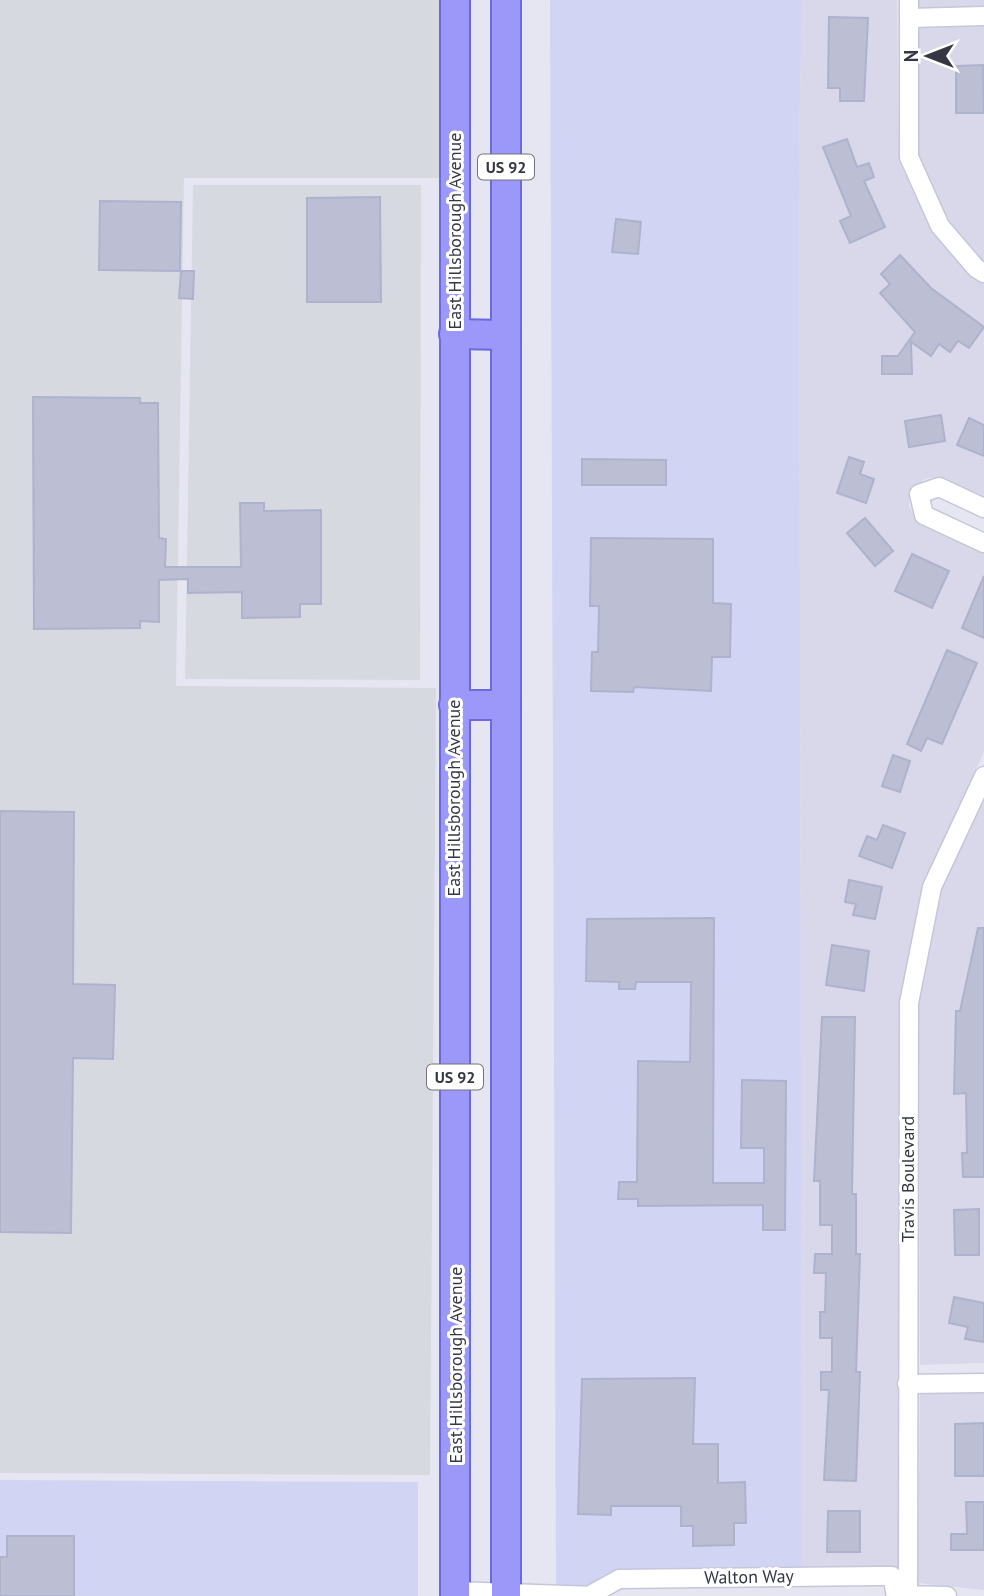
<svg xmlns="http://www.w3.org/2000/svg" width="984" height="1596" font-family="'PT Sans',sans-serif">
<rect width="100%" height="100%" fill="#e6e6f2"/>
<g fill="#d8d8ea">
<path d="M 802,0 L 897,0 L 899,161 L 931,229 L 970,276 L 984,284 L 984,499 L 936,477 L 924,479 L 910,492 L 909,506 L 917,522 L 984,553 L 984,752 L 923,884 L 899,1002 L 898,1580 L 802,1569 L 799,147 Z"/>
<path d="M 910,0 L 984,0 L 984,273 L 976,268 L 909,157 Z"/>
<path d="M 984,795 L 984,1363 L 920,1365 L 919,1004 L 942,890 Z"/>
<path d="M 984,1381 L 984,1590 L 918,1583 L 920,1383 Z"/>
</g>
<g fill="#d1d5f3">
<path d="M 550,0 L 802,0 L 799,147 L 802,1569 L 619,1570 L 587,1585 L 556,1585 Z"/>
<path d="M 0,1480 L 418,1482 L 418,1596 L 0,1596 Z"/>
</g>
<g fill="#d7d9e1">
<path d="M 0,0 L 439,0 L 439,178 L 184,178 L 176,686 L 436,688 L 430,1475 L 0,1473 Z"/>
<path d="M 193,185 L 421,185 L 420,680 L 185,679 Z"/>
</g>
<g fill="#bcbed3" stroke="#afb2cd" stroke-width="2">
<path d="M 829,17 L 868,18 L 864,101 L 840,101 L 840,88 L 828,88 Z"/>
<path d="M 983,65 L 984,113 L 956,113 L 956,66 Z"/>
<path d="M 847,139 L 857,167 L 869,163 L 874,177 L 864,181 L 885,227 L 850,243 L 840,221 L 851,216 L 823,147 Z"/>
<path d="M 380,197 L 381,302 L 307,302 L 307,198 Z"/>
<path d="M 100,201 L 181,202 L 180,271 L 99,270 Z"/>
<path d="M 616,219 L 641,222 L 638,254 L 612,252 Z"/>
<path d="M 900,255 L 931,288 L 984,327 L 969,348 L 958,341 L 950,352 L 939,344 L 931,356 L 911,342 L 912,374 L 882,374 L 882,356 L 898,356 L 915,332 L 880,293 L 890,284 L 881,274 Z"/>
<path d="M 181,271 L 194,271 L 193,299 L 179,298 Z"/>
<path d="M 33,397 L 140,398 L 140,403 L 158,403 L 159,538 L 166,539 L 165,567 L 241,567 L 240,503 L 264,503 L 264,511 L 321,510 L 321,604 L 300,604 L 300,617 L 242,618 L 242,592 L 188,593 L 188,579 L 159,580 L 159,622 L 140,621 L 140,628 L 34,629 Z"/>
<path d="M 941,415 L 945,441 L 909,447 L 905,421 Z"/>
<path d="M 969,418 L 984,425 L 984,456 L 957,445 Z"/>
<path d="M 849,457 L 864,462 L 860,474 L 874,479 L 866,503 L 837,493 Z"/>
<path d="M 582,459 L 666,460 L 666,485 L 582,485 Z"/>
<path d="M 865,518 L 893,551 L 875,566 L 847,533 Z"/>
<path d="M 591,538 L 713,539 L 713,603 L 731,604 L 730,657 L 712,657 L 711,691 L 634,687 L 633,692 L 591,691 L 592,652 L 598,652 L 599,606 L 590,606 Z"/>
<path d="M 912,554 L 949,571 L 932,608 L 895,591 Z"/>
<path d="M 984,576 L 984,638 L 962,628 Z"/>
<path d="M 947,650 L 977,663 L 942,744 L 927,738 L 921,751 L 907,744 Z"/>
<path d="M 893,755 L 910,761 L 900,792 L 882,786 Z"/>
<path d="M 0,811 L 74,812 L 73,984 L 115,985 L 113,1059 L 73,1058 L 71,1233 L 0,1232 Z"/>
<path d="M 883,825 L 905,833 L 892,868 L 859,856 L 867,836 L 877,840 Z"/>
<path d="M 849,880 L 882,887 L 875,919 L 853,915 L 856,904 L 845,902 Z"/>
<path d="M 714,918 L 713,1183 L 764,1183 L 764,1148 L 741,1148 L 742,1080 L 786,1081 L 785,1230 L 763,1230 L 763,1205 L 638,1206 L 638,1199 L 618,1199 L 619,1182 L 637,1182 L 638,1061 L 690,1062 L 691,982 L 636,982 L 635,989 L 619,989 L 619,982 L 586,981 L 587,919 Z"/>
<path d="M 978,928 L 984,928 L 984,1177 L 963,1177 L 962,1153 L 967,1153 L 966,1093 L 954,1094 L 956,1011 L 960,1011 Z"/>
<path d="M 832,945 L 869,951 L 864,991 L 826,985 Z"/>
<path d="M 822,1017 L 855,1017 L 852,1194 L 856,1194 L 856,1254 L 860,1254 L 856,1372 L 860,1372 L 856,1481 L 824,1480 L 829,1390 L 821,1390 L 821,1372 L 832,1372 L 832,1338 L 820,1338 L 820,1312 L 825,1312 L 826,1273 L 814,1273 L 815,1254 L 832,1254 L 832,1225 L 820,1225 L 820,1181 L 814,1181 Z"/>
<path d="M 979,1209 L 979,1255 L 955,1255 L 954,1210 Z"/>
<path d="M 954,1297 L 984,1303 L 984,1342 L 965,1339 L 968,1327 L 949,1323 Z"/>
<path d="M 695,1378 L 693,1444 L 718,1444 L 718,1483 L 745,1482 L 746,1523 L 734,1523 L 734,1545 L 693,1546 L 693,1526 L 681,1526 L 681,1506 L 611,1506 L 611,1515 L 578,1514 L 582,1379 Z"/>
<path d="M 984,1423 L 984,1476 L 955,1476 L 955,1424 Z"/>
<path d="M 966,1502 L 984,1502 L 984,1550 L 951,1550 L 951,1534 L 967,1534 Z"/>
<path d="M 828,1511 L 860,1511 L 860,1552 L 827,1552 Z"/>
<path d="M 7,1536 L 74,1536 L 74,1596 L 0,1596 L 0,1557 L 7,1557 Z"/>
</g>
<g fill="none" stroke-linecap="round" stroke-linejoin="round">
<g stroke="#c6c6db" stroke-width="21">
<g id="minor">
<path d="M 909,0 L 909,157 L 940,226 L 976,268 L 984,273"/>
<path d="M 909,18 L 984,16"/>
<path d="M 984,508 L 939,487 L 919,494 L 924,515 L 984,543"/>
<path d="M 907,1384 L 984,1383"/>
<path d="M 455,1591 L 595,1596"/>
<path d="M 592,1594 L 619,1579 L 878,1576 L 892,1576 L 896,1596"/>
<path d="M 898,1595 L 947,1596"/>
<path d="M 908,1596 L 909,1003 L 932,887 L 984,776"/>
</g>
</g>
<g stroke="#6a69dd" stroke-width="32">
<g id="primary">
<path d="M 506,0 L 506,1596"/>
<path d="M 454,334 L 506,335"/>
<path d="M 454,705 L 506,705"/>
<path d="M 455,1596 L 455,0"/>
</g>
</g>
<use href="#minor" stroke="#fff" stroke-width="18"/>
<use href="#primary" stroke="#9b98f9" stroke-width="28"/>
</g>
<g text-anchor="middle" stroke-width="6" stroke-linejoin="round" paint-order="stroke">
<g fill="#fff" stroke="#72737c" stroke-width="2">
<rect x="478" y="154.5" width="56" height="25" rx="5"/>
<rect x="427" y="1064.5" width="56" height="25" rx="5"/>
</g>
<g font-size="16" font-weight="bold" fill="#353744">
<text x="506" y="173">US 92</text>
<text x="455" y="1083">US 92</text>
</g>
<g font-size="18" fill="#353744" stroke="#fff">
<text transform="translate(455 231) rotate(-90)" y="6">East Hillsborough Avenue</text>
<text transform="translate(454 798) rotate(-90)" y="6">East Hillsborough Avenue</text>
<text transform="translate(908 1179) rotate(-90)" y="6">Travis Boulevard</text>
<text transform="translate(456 1365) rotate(-90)" y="6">East Hillsborough Avenue</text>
<text transform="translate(749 1577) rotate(-1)" y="6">Walton Way</text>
</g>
</g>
<g transform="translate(928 56) rotate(270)" stroke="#ffffff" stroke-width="5" paint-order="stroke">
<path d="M0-5L12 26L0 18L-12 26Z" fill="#353744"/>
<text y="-10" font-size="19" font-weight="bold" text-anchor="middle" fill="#353744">N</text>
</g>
</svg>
